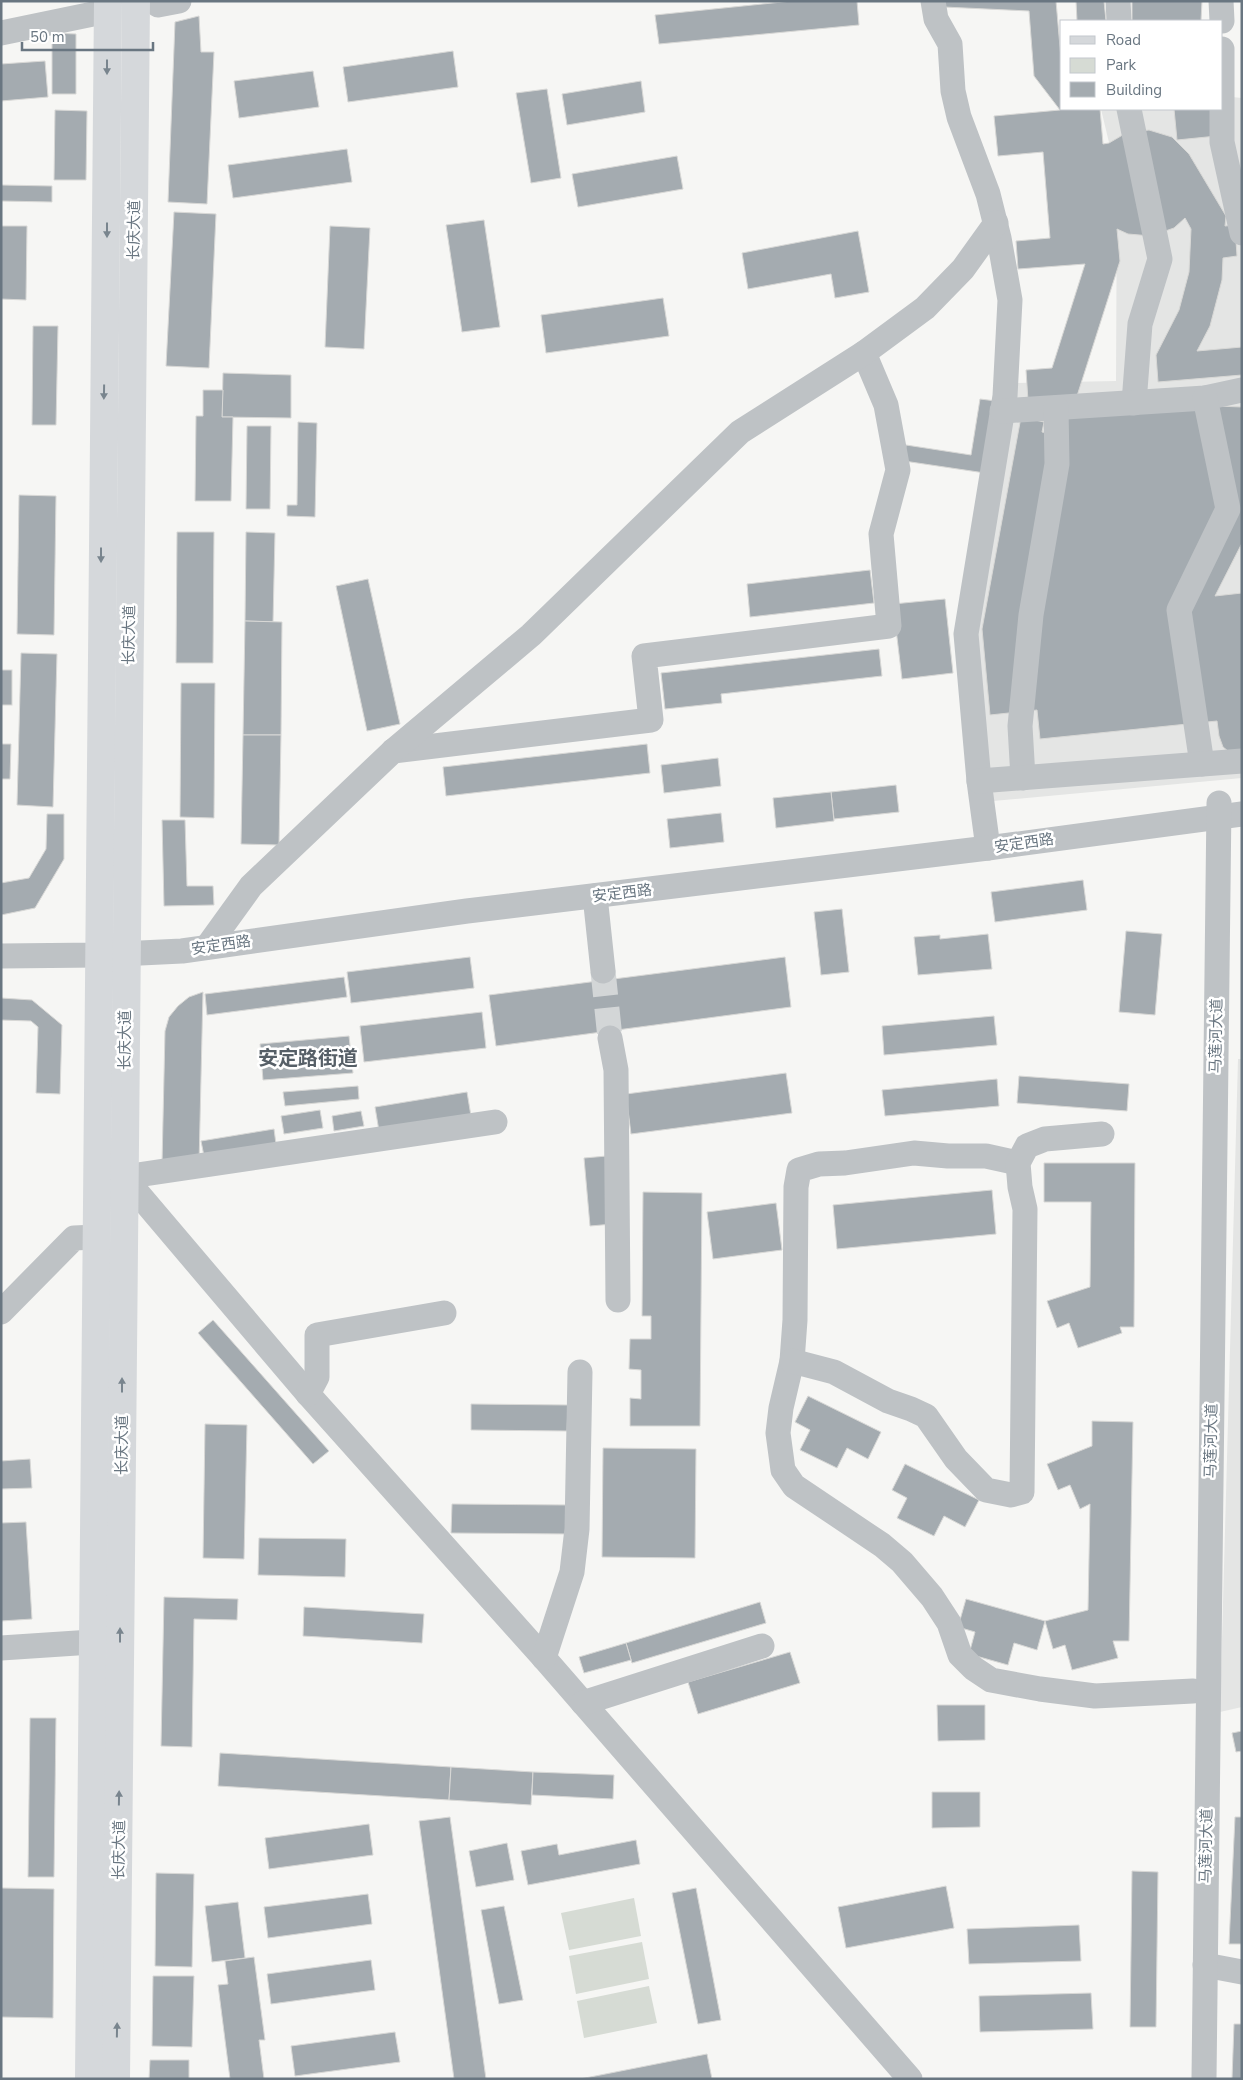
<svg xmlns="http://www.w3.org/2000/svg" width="1243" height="2080" font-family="'Nunito Sans','Noto Sans SC',sans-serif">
<rect width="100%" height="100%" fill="#f6f6f4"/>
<g fill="#e4e5e4">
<path d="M 1222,96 L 1242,98 L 1242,778 L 993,801 L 975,657 L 1011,383 L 1116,381 L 1117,176 L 1101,109 L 1222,109 Z"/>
<path d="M 1238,1059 L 1242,1059 L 1242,1707 L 1220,1712 Z"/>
</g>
<g fill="#d6dbd4">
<path d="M 634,1898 L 641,1936 L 569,1950 L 561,1913 Z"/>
<path d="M 642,1942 L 649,1979 L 576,1994 L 569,1956 Z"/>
<path d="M 649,1986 L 657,2023 L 584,2038 L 577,2001 Z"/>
</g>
<g fill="#a4abb0" stroke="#d8d8d6">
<path d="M 792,1 L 857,1 L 859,25 L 659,44 L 655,15 Z"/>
<path d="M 944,1 L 1056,1 L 1062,70 L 1062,109 L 1100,109 L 1103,144 L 1109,143 L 1126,133 L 1149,130 L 1172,137 L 1189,154 L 1226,216 L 1225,226 L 1235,225 L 1237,256 L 1223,258 L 1222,280 L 1210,326 L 1197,351 L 1242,347 L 1242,375 L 1158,382 L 1156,355 L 1179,310 L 1189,272 L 1191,229 L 1185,218 L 1174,228 L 1151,236 L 1128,234 L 1117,229 L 1120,261 L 1077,396 L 1028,401 L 1026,370 L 1052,368 L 1085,264 L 1018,269 L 1016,241 L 1050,238 L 1043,152 L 998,156 L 994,116 L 1060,110 L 1034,76 L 1029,11 L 944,7 Z"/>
<path d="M 1076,1 L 1104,1 L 1106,21 L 1077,21 Z"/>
<path d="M 1132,1 L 1202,1 L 1201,21 L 1132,21 Z"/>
<path d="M 199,16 L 201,52 L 214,52 L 207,204 L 168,202 L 175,22 Z"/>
<path d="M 52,33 L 76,34 L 76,94 L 52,94 Z"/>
<path d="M 453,51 L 458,87 L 348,102 L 343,67 Z"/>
<path d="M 45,61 L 48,97 L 1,101 L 1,64 Z"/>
<path d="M 313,71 L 319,107 L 239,118 L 234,81 Z"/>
<path d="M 641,81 L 645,112 L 567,125 L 562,94 Z"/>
<path d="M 547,89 L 561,178 L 531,183 L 516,93 Z"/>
<path d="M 1174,109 L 1215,109 L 1217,136 L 1177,140 Z"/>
<path d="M 55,110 L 87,111 L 86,180 L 54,180 Z"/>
<path d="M 347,149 L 352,182 L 233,198 L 228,165 Z"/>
<path d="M 677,156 L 683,189 L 578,207 L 572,174 Z"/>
<path d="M 1,185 L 52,186 L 52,202 L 1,201 Z"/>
<path d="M 174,212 L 216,214 L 209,368 L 166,366 Z"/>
<path d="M 484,220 L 500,327 L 462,332 L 446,225 Z"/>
<path d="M 1,226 L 27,226 L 26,300 L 1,299 Z"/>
<path d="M 330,226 L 370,228 L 364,349 L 325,347 Z"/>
<path d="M 858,231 L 869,292 L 835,298 L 831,274 L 748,289 L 742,253 Z"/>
<path d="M 663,298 L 669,336 L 546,353 L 541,315 Z"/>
<path d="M 33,326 L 58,326 L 56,425 L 32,425 Z"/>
<path d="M 223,373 L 291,375 L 291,418 L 222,417 Z"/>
<path d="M 203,390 L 223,390 L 222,417 L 233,417 L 231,501 L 195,501 L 196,416 L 203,416 Z"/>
<path d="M 980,399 L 996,401 L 985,473 L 904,461 L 906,445 L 971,455 Z"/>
<path d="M 1216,406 L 1242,407 L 1242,543 L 1215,596 L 1242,593 L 1242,753 L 1228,751 L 1223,747 L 1219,736 L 1217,721 L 1040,739 L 1037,710 L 990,715 L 982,629 L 1021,417 L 1044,422 L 1042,432 L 1063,436 L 1063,416 Z"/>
<path d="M 298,422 L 317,423 L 315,517 L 287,516 L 287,505 L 297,505 Z"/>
<path d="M 247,426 L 271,426 L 270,509 L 246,509 Z"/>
<path d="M 19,495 L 56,496 L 54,635 L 17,634 Z"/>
<path d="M 177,532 L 214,532 L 213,663 L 176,663 Z"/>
<path d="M 246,532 L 275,533 L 273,622 L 245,621 Z"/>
<path d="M 870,570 L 874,603 L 750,617 L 747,584 Z"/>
<path d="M 368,579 L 400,724 L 367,731 L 336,586 Z"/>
<path d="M 945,599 L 953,673 L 902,679 L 893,604 Z"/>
<path d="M 245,621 L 282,622 L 281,735 L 243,735 Z"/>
<path d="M 879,649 L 882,676 L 721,694 L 722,703 L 665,709 L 661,673 Z"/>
<path d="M 21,653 L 57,654 L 53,807 L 17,805 Z"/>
<rect x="1" y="670" width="11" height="35"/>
<path d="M 181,683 L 215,683 L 214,818 L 180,817 Z"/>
<path d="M 243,735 L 281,735 L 279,845 L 241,844 Z"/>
<path d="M 1,744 L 11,744 L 10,779 L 1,779 Z"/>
<path d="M 647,744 L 650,773 L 446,796 L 443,767 Z"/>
<path d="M 718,758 L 721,786 L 664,793 L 661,765 Z"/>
<path d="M 896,785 L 899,812 L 834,819 L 831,792 Z"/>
<path d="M 831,792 L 834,821 L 776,828 L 773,798 Z"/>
<path d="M 721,813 L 724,842 L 670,848 L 667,819 Z"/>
<path d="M 47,814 L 64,814 L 64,859 L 35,908 L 1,915 L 1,883 L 29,878 L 46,849 Z"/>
<path d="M 162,820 L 185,820 L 187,886 L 213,886 L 214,905 L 164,906 Z"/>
<path d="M 1083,880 L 1087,910 L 995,922 L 991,892 Z"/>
<path d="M 842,909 L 849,972 L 821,975 L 814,912 Z"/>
<path d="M 1126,931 L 1162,934 L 1155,1015 L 1119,1012 Z"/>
<path d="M 988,934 L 992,969 L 918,975 L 914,937 L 940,935 L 940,939 Z"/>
<path d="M 470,957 L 474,988 L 351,1003 L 347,972 Z"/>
<path d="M 785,957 L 791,1007 L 496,1046 L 489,995 Z"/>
<path d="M 344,977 L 347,997 L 207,1015 L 205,994 Z"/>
<path d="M 203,992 L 199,1165 L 162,1164 L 165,1031 L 169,1017 L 178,1006 L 189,997 Z"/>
<path d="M 1,998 L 32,1000 L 62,1025 L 60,1094 L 36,1093 L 38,1027 L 31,1021 L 1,1020 Z"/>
<path d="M 482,1012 L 486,1048 L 364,1062 L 360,1026 Z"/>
<path d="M 994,1016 L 997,1045 L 884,1055 L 882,1026 Z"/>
<path d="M 349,1036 L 353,1073 L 263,1080 L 260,1044 Z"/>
<path d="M 786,1073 L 792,1113 L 631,1134 L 626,1094 Z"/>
<path d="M 1019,1076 L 1129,1084 L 1127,1111 L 1017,1103 Z"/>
<path d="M 997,1079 L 999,1106 L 885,1116 L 882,1090 Z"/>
<path d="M 358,1086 L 359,1099 L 285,1106 L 283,1092 Z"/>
<path d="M 467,1092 L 471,1116 L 379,1131 L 375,1107 Z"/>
<path d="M 320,1110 L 323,1128 L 284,1134 L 281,1116 Z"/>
<path d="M 361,1111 L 364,1126 L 334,1131 L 332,1116 Z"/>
<path d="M 274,1129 L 276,1144 L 204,1156 L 201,1141 Z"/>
<path d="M 607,1156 L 613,1224 L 590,1226 L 584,1158 Z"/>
<path d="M 1044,1163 L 1135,1163 L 1134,1327 L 1120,1327 L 1122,1333 L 1078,1348 L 1069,1323 L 1057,1328 L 1047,1301 L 1090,1287 L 1091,1202 L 1044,1202 Z"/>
<path d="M 992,1190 L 996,1234 L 837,1249 L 833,1205 Z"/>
<path d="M 643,1192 L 702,1193 L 700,1426 L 630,1426 L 630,1398 L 641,1399 L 641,1370 L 629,1369 L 630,1339 L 651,1339 L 651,1316 L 642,1316 Z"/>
<path d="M 776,1203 L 782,1250 L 713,1259 L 707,1212 Z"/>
<path d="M 213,1320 L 329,1451 L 313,1464 L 198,1333 Z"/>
<path d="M 808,1396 L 881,1432 L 868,1459 L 847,1448 L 837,1468 L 800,1450 L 810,1430 L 795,1422 Z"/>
<path d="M 471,1404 L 568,1405 L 567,1431 L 471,1430 Z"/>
<path d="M 1092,1421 L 1133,1422 L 1129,1641 L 1113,1641 L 1118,1658 L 1072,1670 L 1065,1645 L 1053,1649 L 1045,1621 L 1088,1610 L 1090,1504 L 1080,1509 L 1070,1485 L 1058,1490 L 1047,1464 L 1092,1446 Z"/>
<path d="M 205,1424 L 247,1425 L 244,1559 L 203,1558 Z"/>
<path d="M 603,1448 L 696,1449 L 695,1558 L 602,1557 Z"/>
<path d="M 30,1459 L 32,1488 L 1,1489 L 1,1461 Z"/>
<path d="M 905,1464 L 979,1500 L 965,1527 L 944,1516 L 934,1536 L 897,1518 L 907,1498 L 892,1490 Z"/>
<path d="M 452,1504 L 569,1505 L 569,1534 L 451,1533 Z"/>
<path d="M 26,1522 L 32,1619 L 1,1621 L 1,1523 Z"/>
<path d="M 259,1538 L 346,1539 L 345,1577 L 258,1575 Z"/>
<path d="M 164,1597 L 238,1599 L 237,1620 L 194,1619 L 192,1747 L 161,1746 Z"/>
<path d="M 966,1599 L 1045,1621 L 1037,1650 L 1014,1643 L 1008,1665 L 969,1654 L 975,1632 L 958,1627 Z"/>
<path d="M 760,1602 L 766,1623 L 632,1663 L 626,1643 Z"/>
<path d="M 304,1607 L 424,1614 L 422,1643 L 303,1636 Z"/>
<path d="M 626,1643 L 631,1660 L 584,1673 L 579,1657 Z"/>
<path d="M 790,1652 L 800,1683 L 698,1714 L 688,1682 Z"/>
<path d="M 937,1705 L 985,1705 L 985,1740 L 938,1741 Z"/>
<path d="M 30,1718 L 56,1718 L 54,1877 L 28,1877 Z"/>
<path d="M 1242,1731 L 1242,1751 L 1236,1752 L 1232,1733 Z"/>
<path d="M 220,1753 L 451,1767 L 449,1800 L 218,1786 Z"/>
<path d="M 451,1767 L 533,1772 L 531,1805 L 449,1800 Z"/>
<path d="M 533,1772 L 614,1775 L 613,1799 L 532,1795 Z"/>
<path d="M 932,1792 L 980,1792 L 980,1827 L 932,1828 Z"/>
<path d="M 450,1817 L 486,2079 L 454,2079 L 419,1821 Z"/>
<path d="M 1235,1817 L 1242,1817 L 1242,1944 L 1229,1944 Z"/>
<path d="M 369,1824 L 373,1855 L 269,1869 L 265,1838 Z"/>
<path d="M 636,1840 L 640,1864 L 528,1885 L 521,1851 L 557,1844 L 559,1855 Z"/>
<path d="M 507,1843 L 514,1880 L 476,1887 L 469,1851 Z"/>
<path d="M 1132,1871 L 1158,1872 L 1156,2027 L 1130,2027 Z"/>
<path d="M 156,1873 L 194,1874 L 192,1967 L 155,1966 Z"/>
<path d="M 946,1886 L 954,1928 L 846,1948 L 838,1907 Z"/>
<path d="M 1,1888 L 54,1889 L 53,2018 L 1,2017 Z"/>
<path d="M 696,1888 L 721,2020 L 698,2024 L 672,1893 Z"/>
<path d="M 368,1894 L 372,1924 L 268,1938 L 264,1907 Z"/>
<path d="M 238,1902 L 245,1958 L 212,1962 L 205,1906 Z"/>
<path d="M 504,1906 L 523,2000 L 499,2004 L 481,1910 Z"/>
<path d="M 1079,1925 L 1081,1961 L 969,1964 L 967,1929 Z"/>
<path d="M 254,1957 L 265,2040 L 259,2040 L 264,2079 L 230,2079 L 218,1985 L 228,1984 L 225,1961 Z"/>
<path d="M 371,1960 L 375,1990 L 271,2004 L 267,1974 Z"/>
<path d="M 153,1976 L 194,1976 L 192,2047 L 152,2046 Z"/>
<path d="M 1091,1993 L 1093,2029 L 980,2032 L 979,1996 Z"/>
<path d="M 1234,2024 L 1242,2024 L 1242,2079 L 1232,2079 Z"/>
<path d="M 395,2032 L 400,2062 L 295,2076 L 291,2046 Z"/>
<path d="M 707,2054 L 712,2079 L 580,2079 Z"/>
<path d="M 150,2060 L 189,2060 L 189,2079 L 149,2079 Z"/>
</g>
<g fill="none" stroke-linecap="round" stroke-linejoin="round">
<path stroke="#d3d6d7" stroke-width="25" stroke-dasharray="25 12" stroke-linecap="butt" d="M 603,971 L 610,1038"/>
<g stroke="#bec2c5" stroke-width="25">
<path d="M 933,1 L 936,19 L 950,44 L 953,91 L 959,117 L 988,194 L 999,238 L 1010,300 L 1005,396 L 966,634 L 979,781 L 988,848"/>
<path d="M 1118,1 L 1119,21"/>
<path d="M 1221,1 L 1222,21"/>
<path d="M 158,5 L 179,1"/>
<path d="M 1,33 L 93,14"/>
<path d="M 1222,49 L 1222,142 L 1242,233"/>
<path d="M 1129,109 L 1160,259 L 1140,324 L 1134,403"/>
<path d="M 1002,411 L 1205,398 L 1242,390"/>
<path d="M 393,751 L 651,720 L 644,656 L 889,626 L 881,534 L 898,470 L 886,405 L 864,353"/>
<path d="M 1202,764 L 1179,610 L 1228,509 L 1205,398"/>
<path d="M 1023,778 L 1020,726 L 1031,615 L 1057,464 L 1056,408"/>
<path d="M 979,781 L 1242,761"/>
<path d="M 595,896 L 603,971"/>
<path d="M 207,947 L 251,886 L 393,751 L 531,635 L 740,432 L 864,353 L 925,308 L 963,269 L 996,223"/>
<path d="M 1,956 L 99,955 L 182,951 L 467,911 L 988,848 L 1242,814"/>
<path d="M 610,1038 L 616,1070 L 618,1300"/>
<path d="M 1018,1163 L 986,1156 L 948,1156 L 914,1153 L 845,1163 L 819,1164 L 799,1170 L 796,1187 L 795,1320 L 792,1361 L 781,1408 L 778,1433 L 783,1470 L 794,1486 L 882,1545 L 902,1562 L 932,1597 L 949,1623 L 960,1655 L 973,1668 L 991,1680 L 1040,1689 L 1095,1696 L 1193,1691"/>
<path d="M 124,1177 L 308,1394 L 544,1658 L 910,2079"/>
<path d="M 124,1177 L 495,1122"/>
<path d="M 1,1312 L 74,1238 L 96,1237"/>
<path d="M 792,1361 L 834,1372 L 888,1401 L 911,1409 L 926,1416 L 956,1459 L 986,1490 L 1011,1495 L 1022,1492 L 1025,1209 L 1020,1187 L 1018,1163 L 1027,1146 L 1045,1139 L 1102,1134"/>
<path d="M 308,1394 L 317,1377 L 317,1335 L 444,1313"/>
<path d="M 1,1648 L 92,1642"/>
<path d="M 544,1658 L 572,1572 L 577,1529 L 580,1372"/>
<path d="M 583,1703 L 762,1646"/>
<path d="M 1205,1965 L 1242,1972"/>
<path d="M 1204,2079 L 1219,803"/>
</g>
<g stroke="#d5d8db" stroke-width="28">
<path d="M 89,2079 L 108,1"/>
<path d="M 116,2079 L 136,1"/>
</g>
</g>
<defs><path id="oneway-solid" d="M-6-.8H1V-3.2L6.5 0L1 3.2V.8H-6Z" transform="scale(1.25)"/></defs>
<g fill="#79858e">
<use href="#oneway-solid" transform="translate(107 67) rotate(90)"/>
<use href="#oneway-solid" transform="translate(107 230) rotate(90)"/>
<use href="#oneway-solid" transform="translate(104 392) rotate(91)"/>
<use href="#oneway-solid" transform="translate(101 555) rotate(90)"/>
<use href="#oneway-solid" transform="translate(122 1385) rotate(-90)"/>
<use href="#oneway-solid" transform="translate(120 1635) rotate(-90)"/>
<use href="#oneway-solid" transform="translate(119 1798) rotate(-89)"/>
<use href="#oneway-solid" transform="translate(117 2030) rotate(-89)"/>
</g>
<g text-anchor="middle" stroke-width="5" stroke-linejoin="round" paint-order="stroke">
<g font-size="15" fill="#697681" stroke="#fff">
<text transform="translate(134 230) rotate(-89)" y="5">长庆大道</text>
<text transform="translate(129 635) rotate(-89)" y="5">长庆大道</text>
<text transform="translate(1024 843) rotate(-8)" y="5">安定西路</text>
<text transform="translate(622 893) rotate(-7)" y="5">安定西路</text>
<text transform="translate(221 945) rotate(-8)" y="5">安定西路</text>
<text transform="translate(1216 1036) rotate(-89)" y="5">马莲河大道</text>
<text transform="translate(125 1040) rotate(-90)" y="5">长庆大道</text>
<text transform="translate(1211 1441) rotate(-89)" y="5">马莲河大道</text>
<text transform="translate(122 1445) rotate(-90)" y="5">长庆大道</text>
<text transform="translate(1206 1846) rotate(-89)" y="5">马莲河大道</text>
<text transform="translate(119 1850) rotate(-89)" y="5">长庆大道</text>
</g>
<g font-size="20" font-weight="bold" fill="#565f67" stroke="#fff">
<text x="308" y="1065">安定路街道</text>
</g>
</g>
<rect width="1243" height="2080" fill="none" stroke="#697681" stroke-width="5"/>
<rect x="1060" y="20" width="162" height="90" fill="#ffffff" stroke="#c3c8cd"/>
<rect x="1070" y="36" width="25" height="8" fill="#d5d8db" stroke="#c3c8cd"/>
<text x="1106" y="45" font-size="15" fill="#697681">Road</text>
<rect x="1070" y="58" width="25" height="15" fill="#d6dbd4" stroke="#c3c8cd"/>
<text x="1106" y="70" font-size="15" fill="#697681">Park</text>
<rect x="1070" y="82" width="25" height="15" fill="#a4abb0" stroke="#c3c8cd"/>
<text x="1106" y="95" font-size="15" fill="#697681">Building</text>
<path d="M22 42v8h131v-8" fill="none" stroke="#697681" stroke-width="2.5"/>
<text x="30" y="42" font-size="15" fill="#697681" stroke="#ffffff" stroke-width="4" paint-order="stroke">50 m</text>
</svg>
